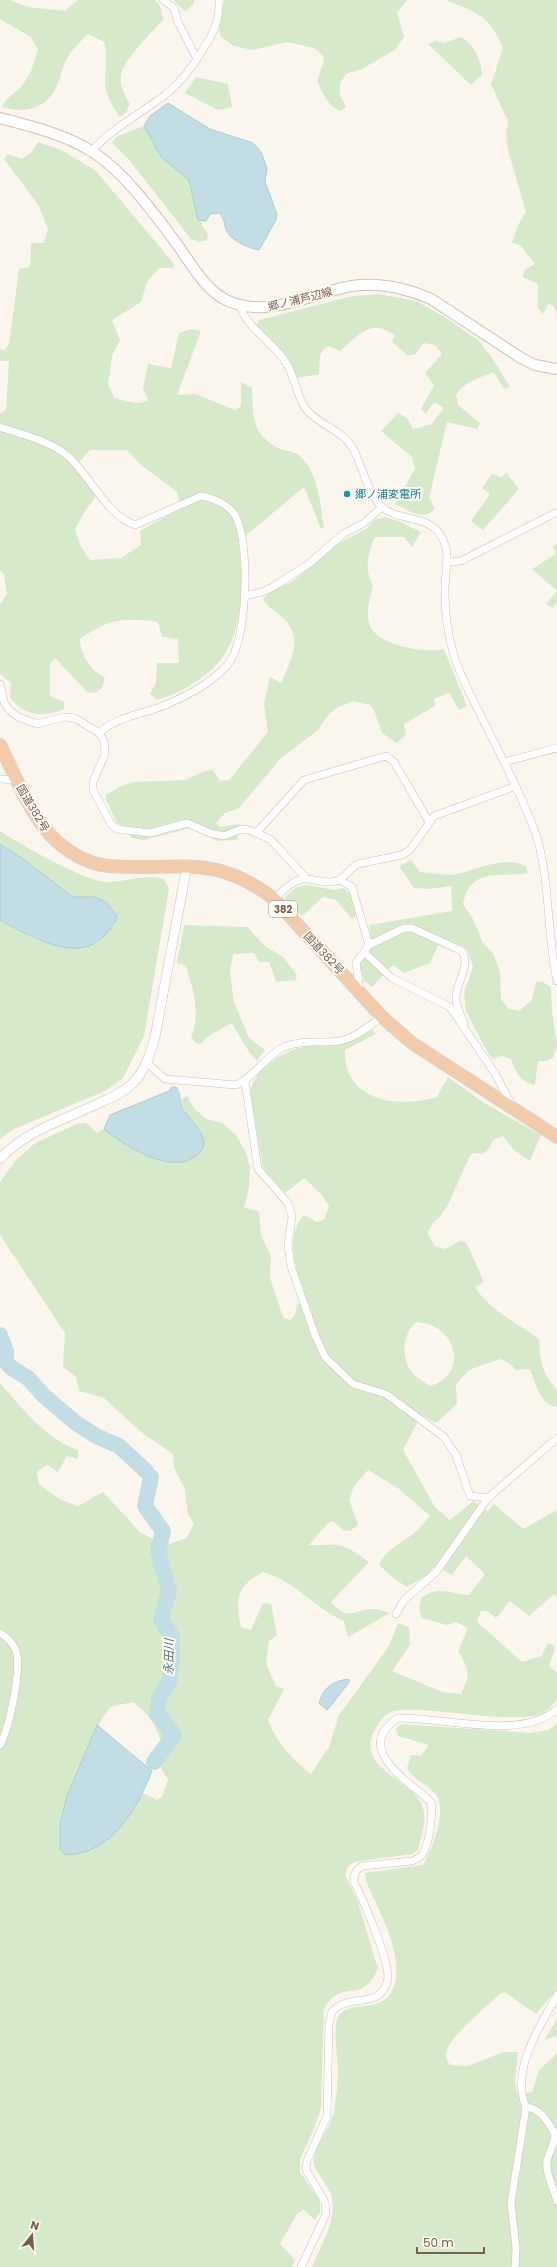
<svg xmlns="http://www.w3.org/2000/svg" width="557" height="2267" font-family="Poppins,'Noto Sans JP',sans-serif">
<rect width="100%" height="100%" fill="#fbf6ed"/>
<g fill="#d6e9cb" fill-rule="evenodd">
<path d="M 0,0 L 10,0 L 29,7 L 65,11 L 78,0 L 155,0 L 161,8 L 163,20 C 152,32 123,60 121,75 C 119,85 125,96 130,104 L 126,113 L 120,117 C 112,106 105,94 105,80 C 106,66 108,55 104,42 L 88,34 C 81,41 71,50 66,60 C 62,68 61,78 57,86 C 47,109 24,114 2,107 C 6,97 12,96 19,89 C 30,78 34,63 38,49 L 31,37 L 0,19 Z"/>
<path d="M 173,0 L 195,0 L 193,5 L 185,11 Z"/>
<path d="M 224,0 L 408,0 L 397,12 L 404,37 L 396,49 L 362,69 L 346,74 L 340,84 L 340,95 L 346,107 L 341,111 C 328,107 322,92 317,81 L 324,61 L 323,56 L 314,48 L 287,42 L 253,50 L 234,46 L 221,37 L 219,31 Z"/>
<path d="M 446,0 L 557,0 L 557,316 L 553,305 L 548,304 L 543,314 L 538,308 L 538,284 L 523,277 L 524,270 L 535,264 L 520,245 L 512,243 L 518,225 L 526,212 L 508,150 L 506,136 L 508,121 L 491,84 L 503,48 C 489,15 478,13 446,0 Z"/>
<path d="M 461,37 C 475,47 481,58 482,75 L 471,85 L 428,44 L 436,41 L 444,43 Z"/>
<path d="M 196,77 L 228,84 L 232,107 L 218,110 L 185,93 Z"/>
<path d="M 144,126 L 162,158 L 189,180 L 198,220 L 202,222 L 202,226 L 208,234 L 207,240 L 199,242 L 191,239 L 131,162 L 112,143 L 116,137 Z"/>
<path d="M 38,142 L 61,150 L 95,170 L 175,265 L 173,268 L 159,268 L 147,282 L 141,302 L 112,320 L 120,340 L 112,356 L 108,384 L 114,398 C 127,401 137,406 148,400 L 143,388 L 148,364 L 171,368 L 179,333 L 191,329 L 201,331 L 177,395 L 196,394 L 235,410 L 241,406 L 241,382 L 252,388 C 254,415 250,433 278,448 C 287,452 295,450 302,458 C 319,477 320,503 324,527 L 321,529 L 304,487 L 238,542 C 244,573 243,625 226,652 C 212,675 182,693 157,700 L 150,694 L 156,683 L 157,663 L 179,663 L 178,639 L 162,637 L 158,622 C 124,617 108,619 80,639 C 80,655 91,670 105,678 L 102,688 L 95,693 L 87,692 L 55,658 L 50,663 L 50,696 L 64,702 L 64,709 C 42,718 25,716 10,698 L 11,683 L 0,674 L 0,604 L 7,594 L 4,574 L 0,571 L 0,414 L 6,410 L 9,361 L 0,361 L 0,349 L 5,350 L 9,344 L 19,269 L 30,267 L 31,243 L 44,243 L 48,229 L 39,206 L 4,159 L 8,154 L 22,159 L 31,153 ZM 90,450 L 127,450 L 141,465 L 177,492 L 181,508 L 140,531 L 141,545 L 121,558 L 90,560 L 80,545 L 75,530 L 83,514 L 96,496 L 74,468 Z"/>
<path d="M 378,294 L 416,301 L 443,316 L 478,340 L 491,356 L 510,387 L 504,389 L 494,372 C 479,378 465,381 456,395 L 458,405 L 480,423 L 477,429 L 447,422 L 429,498 L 435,509 C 422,522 409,510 395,504 L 415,469 L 412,457 L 381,431 L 398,413 L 407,418 L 413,429 L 432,424 L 444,408 L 434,402 L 426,414 L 421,409 L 434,385 L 425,373 L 442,354 L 435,345 L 423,343 L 416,354 L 408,356 L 392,342 L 395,335 C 390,333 385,329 380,328 C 365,325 349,343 340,351 L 329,346 L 324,348 L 320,356 L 319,374 L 298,378 L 288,358 L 257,326 L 259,320 L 352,296 Z"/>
<path d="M 506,472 L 519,489 L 483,530 L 471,521 L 490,494 L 482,488 L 492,474 L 502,478 Z"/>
<path d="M 385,517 L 398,521 L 421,532 L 412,547 L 404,537 L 375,537 C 368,552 364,572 373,586 C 370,598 365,614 370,626 C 380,647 425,653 444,649 L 467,706 L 459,710 L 449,693 L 434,699 L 435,706 L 404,724 L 406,735 L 397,743 L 382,733 L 374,710 L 370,705 L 354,701 L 338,707 L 330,713 L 317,731 L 282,757 L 238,809 L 225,813 L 216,823 L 220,827 L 239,824 L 237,840 L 218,841 L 191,828 L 144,840 L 131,838 L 125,827 L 117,823 L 106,800 L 106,795 L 119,787 L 133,782 L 186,780 L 204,771 L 213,770 L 220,781 L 229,780 L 268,732 L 264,704 L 270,677 L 281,683 C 291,661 304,637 283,618 C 276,612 268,607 263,599 L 270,592 L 293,581 L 335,545 L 366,529 L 376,519 Z"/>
<path d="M 557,544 L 557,601 L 553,608 L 546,604 L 557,591 L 532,569 L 556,554 L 553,546 Z"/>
<path d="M 0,831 C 19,844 85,881 106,882 C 126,882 144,874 164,879 L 169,889 L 144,1036 L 123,1078 L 105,1091 L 14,1129 L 0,1139 L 0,920 L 39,941 L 97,943 L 115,924 L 95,897 L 73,897 L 23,859 L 0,844 Z"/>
<path d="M 411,860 L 420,872 C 432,873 445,876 457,874 C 475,870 509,854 526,867 L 528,873 C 499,878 471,866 463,904 L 473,919 L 483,943 L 493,953 L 500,972 L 501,999 L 509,1009 L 519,1011 L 532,1000 L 536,982 L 543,982 L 551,987 L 552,1011 L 557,1046 L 553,1057 L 547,1061 L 538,1061 L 535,1085 C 520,1082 516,1072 511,1059 L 502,1056 L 493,1059 L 489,1055 L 466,1011 L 464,993 L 473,967 L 468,951 L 463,946 L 441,938 L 430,963 L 404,973 L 393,965 L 372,987 L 364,981 L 359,961 C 376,949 372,944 369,925 L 452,911 L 451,886 L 428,889 L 414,888 L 399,866 Z"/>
<path d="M 308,885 L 334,890 L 343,888 L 351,894 L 356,915 L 352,919 L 336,900 L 323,897 L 302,916 L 284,898 L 297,887 Z"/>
<path d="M 184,925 L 247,927 L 265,946 L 283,957 L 297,975 L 296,980 L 276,982 L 269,962 L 259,962 L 254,953 L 233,954 L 230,972 L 234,1002 L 249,1038 L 265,1050 L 257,1061 L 249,1052 L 232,1023 L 210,1035 L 200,1044 L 196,1043 L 191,1038 C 201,1016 193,986 185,965 L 177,963 Z"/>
<path d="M 372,1030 L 376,1034 L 345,1050 C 343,1101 398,1109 437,1097 L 448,1077 L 484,1103 L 541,1135 L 530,1161 L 514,1150 L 503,1136 L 493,1140 L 489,1149 L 483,1154 L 472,1153 C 460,1172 455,1196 442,1214 C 435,1223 432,1221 428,1234 L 435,1246 L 445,1249 L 460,1241 L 466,1242 L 484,1282 L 475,1287 C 490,1311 518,1323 539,1339 C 540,1361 542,1374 557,1390 L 557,1407 C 539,1404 536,1384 530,1369 L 516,1370 L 510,1364 L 500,1359 L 469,1370 L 456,1384 L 457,1404 L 436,1423 L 421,1415 L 403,1450 L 435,1507 L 450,1520 L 473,1501 L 488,1511 L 494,1504 L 523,1529 L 557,1510 L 557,1598 L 554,1594 L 529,1616 L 510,1601 L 496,1618 L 487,1611 L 481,1611 L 477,1622 L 522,1662 L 542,1656 L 547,1644 L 552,1644 L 555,1649 L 549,1666 L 557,1672 L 557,1700 C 553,1705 547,1711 541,1714 C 517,1723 449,1711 420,1710 C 412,1710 401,1709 393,1711 C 385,1714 380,1721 376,1728 C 351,1768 416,1780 423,1808 C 427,1822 421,1837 418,1850 L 412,1854 L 354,1862 L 348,1867 L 345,1875 L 358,1902 L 378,1969 C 362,2002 350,1983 332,1998 C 329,2001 326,2006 324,2009 L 321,2108 L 313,2131 L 300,2159 L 300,2172 L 320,2201 L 320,2212 L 315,2220 L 304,2210 L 297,2214 L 280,2244 L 295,2260 L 292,2267 L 0,2267 L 0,1383 C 21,1407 47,1440 78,1450 L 78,1459 L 67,1456 L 58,1472 L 47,1465 L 37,1472 L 39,1484 L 59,1499 L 78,1506 L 103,1492 L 141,1533 L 166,1545 L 187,1538 L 194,1523 L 188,1515 L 185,1489 L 174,1468 L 173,1454 L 141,1432 L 104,1398 L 79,1391 L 76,1377 L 63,1367 L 65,1333 L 0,1235 L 0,1182 L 15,1161 L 34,1144 L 76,1124 L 86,1123 L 97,1133 L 104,1129 L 130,1148 L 163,1160 L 201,1133 L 189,1119 L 180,1100 L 187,1096 L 194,1108 L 206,1119 L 222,1123 L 236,1135 L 245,1151 L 250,1166 L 249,1187 L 244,1208 L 259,1211 L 261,1235 L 271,1257 L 270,1278 L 283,1317 L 290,1320 L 295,1315 L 297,1305 L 307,1299 C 297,1272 283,1240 304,1215 L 317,1222 L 324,1220 L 329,1206 L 322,1195 L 304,1178 L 285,1193 L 263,1168 L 250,1092 C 255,1066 289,1047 314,1045 C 324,1044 334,1046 344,1044 C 354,1041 363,1034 372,1030 ZM 416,1322 C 458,1324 469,1376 430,1386 C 424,1382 417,1378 412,1372 C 401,1358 402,1334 416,1322 ZM 368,1470 L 398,1488 L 430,1516 C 425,1522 420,1528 414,1533 C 402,1544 386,1548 379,1565 L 396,1580 L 407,1587 L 426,1576 L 435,1566 L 452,1575 L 466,1556 L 485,1574 L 469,1595 C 449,1594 438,1585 421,1598 L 419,1609 L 422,1618 L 447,1625 L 456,1622 L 468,1628 L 458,1651 C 470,1670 470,1674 461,1694 L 442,1692 L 392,1671 L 410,1645 L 409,1627 L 398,1623 L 389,1646 L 339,1715 L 329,1747 L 311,1774 C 292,1759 276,1742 268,1720 L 284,1689 L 276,1686 L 266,1663 L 269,1641 L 277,1635 L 271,1604 L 263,1603 L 251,1630 L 241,1627 C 235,1600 236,1586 263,1572 C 296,1581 314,1608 344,1621 L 348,1637 L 390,1613 C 385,1612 380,1609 375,1609 C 353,1608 351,1624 331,1602 L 369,1562 C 340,1541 343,1545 309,1545 L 328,1523 L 333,1521 L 343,1530 L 350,1531 L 358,1525 L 349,1499 L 355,1485 ZM 133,1702 C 155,1720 155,1725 164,1750 L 157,1761 L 168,1780 L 162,1797 L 157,1800 L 143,1793 L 82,1853 L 65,1855 C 74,1798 75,1756 110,1707 Z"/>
<path d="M 557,1723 L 557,1989 L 536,2014 L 506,1993 L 501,1993 C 489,2004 450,2037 447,2050 C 445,2057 447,2060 450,2065 L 468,2066 L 503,2052 L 518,2052 L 515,2083 L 518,2095 L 532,2092 L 539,2070 L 557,2053 L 557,2267 L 312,2267 C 321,2245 338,2219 331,2195 C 329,2186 315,2171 314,2164 C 311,2150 332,2126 334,2111 C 336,2098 338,2084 338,2071 C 338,2058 332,2028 338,2017 C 350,1996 392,2020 396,1976 C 399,1944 378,1910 366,1881 L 365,1873 L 423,1865 C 431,1852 448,1809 436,1795 C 427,1784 414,1780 407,1768 L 411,1755 L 421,1756 L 429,1745 L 398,1736 L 396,1729 L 401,1724 L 530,1733 L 549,1730 Z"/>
<path d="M 557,2019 L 557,2036 L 544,2040 Z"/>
</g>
<g fill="#c2dee4" stroke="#a9cdd5">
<path d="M 168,103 L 210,129 L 253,143 L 261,152 L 267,168 L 265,182 L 277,214 L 276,220 L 259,250 C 250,249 233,241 228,233 C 223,226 226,219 219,213 L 210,214 L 206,221 L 198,220 L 189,180 L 162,158 L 144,126 L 150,116 Z"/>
<path d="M 0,844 L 23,859 L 73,897 L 95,897 L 106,902 L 117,916 C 115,925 110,929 104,936 C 77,965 28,935 0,920 Z"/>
<path d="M 172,1087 L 176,1087 C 181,1093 179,1100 182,1107 C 188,1119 201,1128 204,1141 C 205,1147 201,1152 196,1156 C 172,1176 123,1145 104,1129 L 110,1115 L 169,1091 Z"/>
<path d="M 348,1679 L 350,1681 L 329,1708 L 327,1710 L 319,1703 C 323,1688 333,1681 348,1679 Z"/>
<path d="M 97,1725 L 152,1771 C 137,1809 112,1854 65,1855 L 60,1850 L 60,1824 L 67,1796 Z"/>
</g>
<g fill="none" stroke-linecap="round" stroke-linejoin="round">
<g stroke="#c2dee4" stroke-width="16">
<path d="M 0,1335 L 6,1351 L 6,1362 L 12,1368 L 29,1379 L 44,1396 L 76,1423 L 96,1436 L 119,1446 L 146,1471"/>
<path d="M 151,1477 L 145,1506 L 163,1531 L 158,1551 L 169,1591 L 161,1619 L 172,1637 L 172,1663 L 170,1679 L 159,1699 L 157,1713 L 174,1735 L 154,1762"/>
</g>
<g stroke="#cdbfb2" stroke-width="8">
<g id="minor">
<path d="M 163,0 L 174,8 L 178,22 L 197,59"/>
<path d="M 92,151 C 112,128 140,114 165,95 C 180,83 192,68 202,51 C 213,35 220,20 219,0"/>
<path d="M 239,304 C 247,330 275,342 288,366 C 295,379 297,397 306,409 C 318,425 341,429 352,447 C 363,465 366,492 382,507 C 399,522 428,514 441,536 C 452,553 444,574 445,594 C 445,613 448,634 453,652 C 459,674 470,694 480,714 C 499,752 519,789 534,829 C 551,875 546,932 557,981"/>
<path d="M 0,427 C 23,435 52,441 70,458 C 92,479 106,514 135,525 L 201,496 C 214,498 230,505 236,517 C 250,545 247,631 232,658 C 229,664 223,670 218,674 C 203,688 182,698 163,706 C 142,714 117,717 99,733"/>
<path d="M 447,562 L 461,561 L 557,512"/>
<path d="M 244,596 L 262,592 L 273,587 L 310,563 L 343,534 L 364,523 L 382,507"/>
<path d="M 0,684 L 4,702 L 9,710 L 18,717 L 37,724 L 64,717 L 75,718 L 99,733 L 104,741 L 105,754 L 93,782 L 93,790 L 111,824 L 117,829 L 150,833 L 187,823 L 210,833 L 224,836 L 241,829 L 249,830 L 270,839 L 307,879"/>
<path d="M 504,762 L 557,748"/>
<path d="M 0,779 L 17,780"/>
<path d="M 256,833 L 304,780 L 386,756 L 394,762 L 429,822"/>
<path d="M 340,880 L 352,887 L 369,945 L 356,963 L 360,991"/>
<path d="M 274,899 C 283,891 295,877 308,879 C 318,880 327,884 336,881 C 345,879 349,868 358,864 L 402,855 L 410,850 L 434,816 L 516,786"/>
<path d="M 369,945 L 404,928 L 412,928 L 462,951 C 471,966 457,981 456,996 C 455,1005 461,1015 464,1023"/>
<path d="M 365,953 L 392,978 L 450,1007 L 494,1072 L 512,1105"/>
<path d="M 147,1063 L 165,1079 L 236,1085 C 255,1077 265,1056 284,1047 C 302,1039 321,1044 339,1041 C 354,1039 370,1025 382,1017"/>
<path d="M 245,1081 L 258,1169 L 288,1203 L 292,1217 L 288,1245 L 291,1266 L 315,1335 L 325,1357 L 353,1384 L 386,1394 L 444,1437 L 456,1455 L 470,1496 L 488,1498"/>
<path d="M 396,1614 L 404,1600 L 436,1572 L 488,1498 L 557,1438"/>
<path d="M 0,1633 C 7,1637 13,1643 16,1651 C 22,1669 9,1729 0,1745"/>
<path d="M 526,2107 C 542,2109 547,2122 555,2134 C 554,2145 549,2152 547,2161 C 545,2173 554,2189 557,2201"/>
<path d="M 301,2267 L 326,2214 L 325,2202 L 306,2170 L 307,2161 L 327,2116 L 329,2023 L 332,2012 C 345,1997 362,2004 377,1996 C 383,1992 387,1985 388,1978 C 388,1957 364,1902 354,1882 C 354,1874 355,1871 362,1866 L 412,1861 C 417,1859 422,1857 424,1851 C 430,1840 433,1813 431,1802 C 408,1781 352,1748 398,1718 C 443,1717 523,1741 557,1709"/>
<path d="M 515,2267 L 516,2248 L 511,2203 L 526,2107 C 510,2071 540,2026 557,1995"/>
</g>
</g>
<g stroke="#cdbfb2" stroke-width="10">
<path id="tertiary" d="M 0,1159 C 24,1132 63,1120 95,1105 C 108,1099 122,1094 132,1084 C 145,1071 150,1055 155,1037 L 187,866"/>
</g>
<g stroke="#d0c0b0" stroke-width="12">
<path id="secondary" d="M 0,118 C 30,126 64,134 91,151 C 121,169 150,208 171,236 C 187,256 202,288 226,300 C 268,320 310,293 352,286 C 379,282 406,288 431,299 L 521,358 L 535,365 L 557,369"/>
</g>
<g stroke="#d9d2ce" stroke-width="14">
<path id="trunk" d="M 0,745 C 25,795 41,850 101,865 C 171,874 210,849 274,899 L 382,1017 L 412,1043 L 557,1137"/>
</g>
<use href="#minor" stroke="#fff" stroke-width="7"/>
<use href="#tertiary" stroke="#fff" stroke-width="9"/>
<use href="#secondary" stroke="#fff" stroke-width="10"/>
<use href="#trunk" stroke="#f2ccaa" stroke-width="12"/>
</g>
<circle fill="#0f9aa8" stroke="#fefaf3" stroke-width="1.5" cx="347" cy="494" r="4"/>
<g text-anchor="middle" stroke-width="4" stroke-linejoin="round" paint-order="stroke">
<rect fill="#fefaf3" stroke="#9f8e81" stroke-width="1" x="269" y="901" width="28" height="16" rx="3"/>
<g font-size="10" font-weight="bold" fill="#765f50">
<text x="283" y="913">382</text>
</g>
<g font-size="11" fill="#765f50" stroke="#fefaf3">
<text transform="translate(300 299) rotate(-14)" y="4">郷ノ浦芦辺線</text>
<text transform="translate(33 808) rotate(59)" y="4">国道382号</text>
<text transform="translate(324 953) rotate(47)" y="4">国道382号</text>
</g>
<g font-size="11" fill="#0d838f" stroke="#fefaf3" text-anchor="start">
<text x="355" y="498">郷ノ浦変電所</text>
</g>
<g font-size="12" font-style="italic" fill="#4c7a86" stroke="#fefaf3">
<text transform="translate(169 1657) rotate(-89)" y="4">永田川</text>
</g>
</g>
<g transform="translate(32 2235) rotate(17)" stroke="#fefaf3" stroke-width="3" paint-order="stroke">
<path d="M0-3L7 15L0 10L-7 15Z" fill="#765f50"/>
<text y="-6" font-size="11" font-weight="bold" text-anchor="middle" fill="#765f50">N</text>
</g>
<path d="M417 2247v6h67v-6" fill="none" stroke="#765f50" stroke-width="2"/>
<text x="423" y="2247" font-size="12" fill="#765f50" stroke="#fefaf3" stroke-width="3" paint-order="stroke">50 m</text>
</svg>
